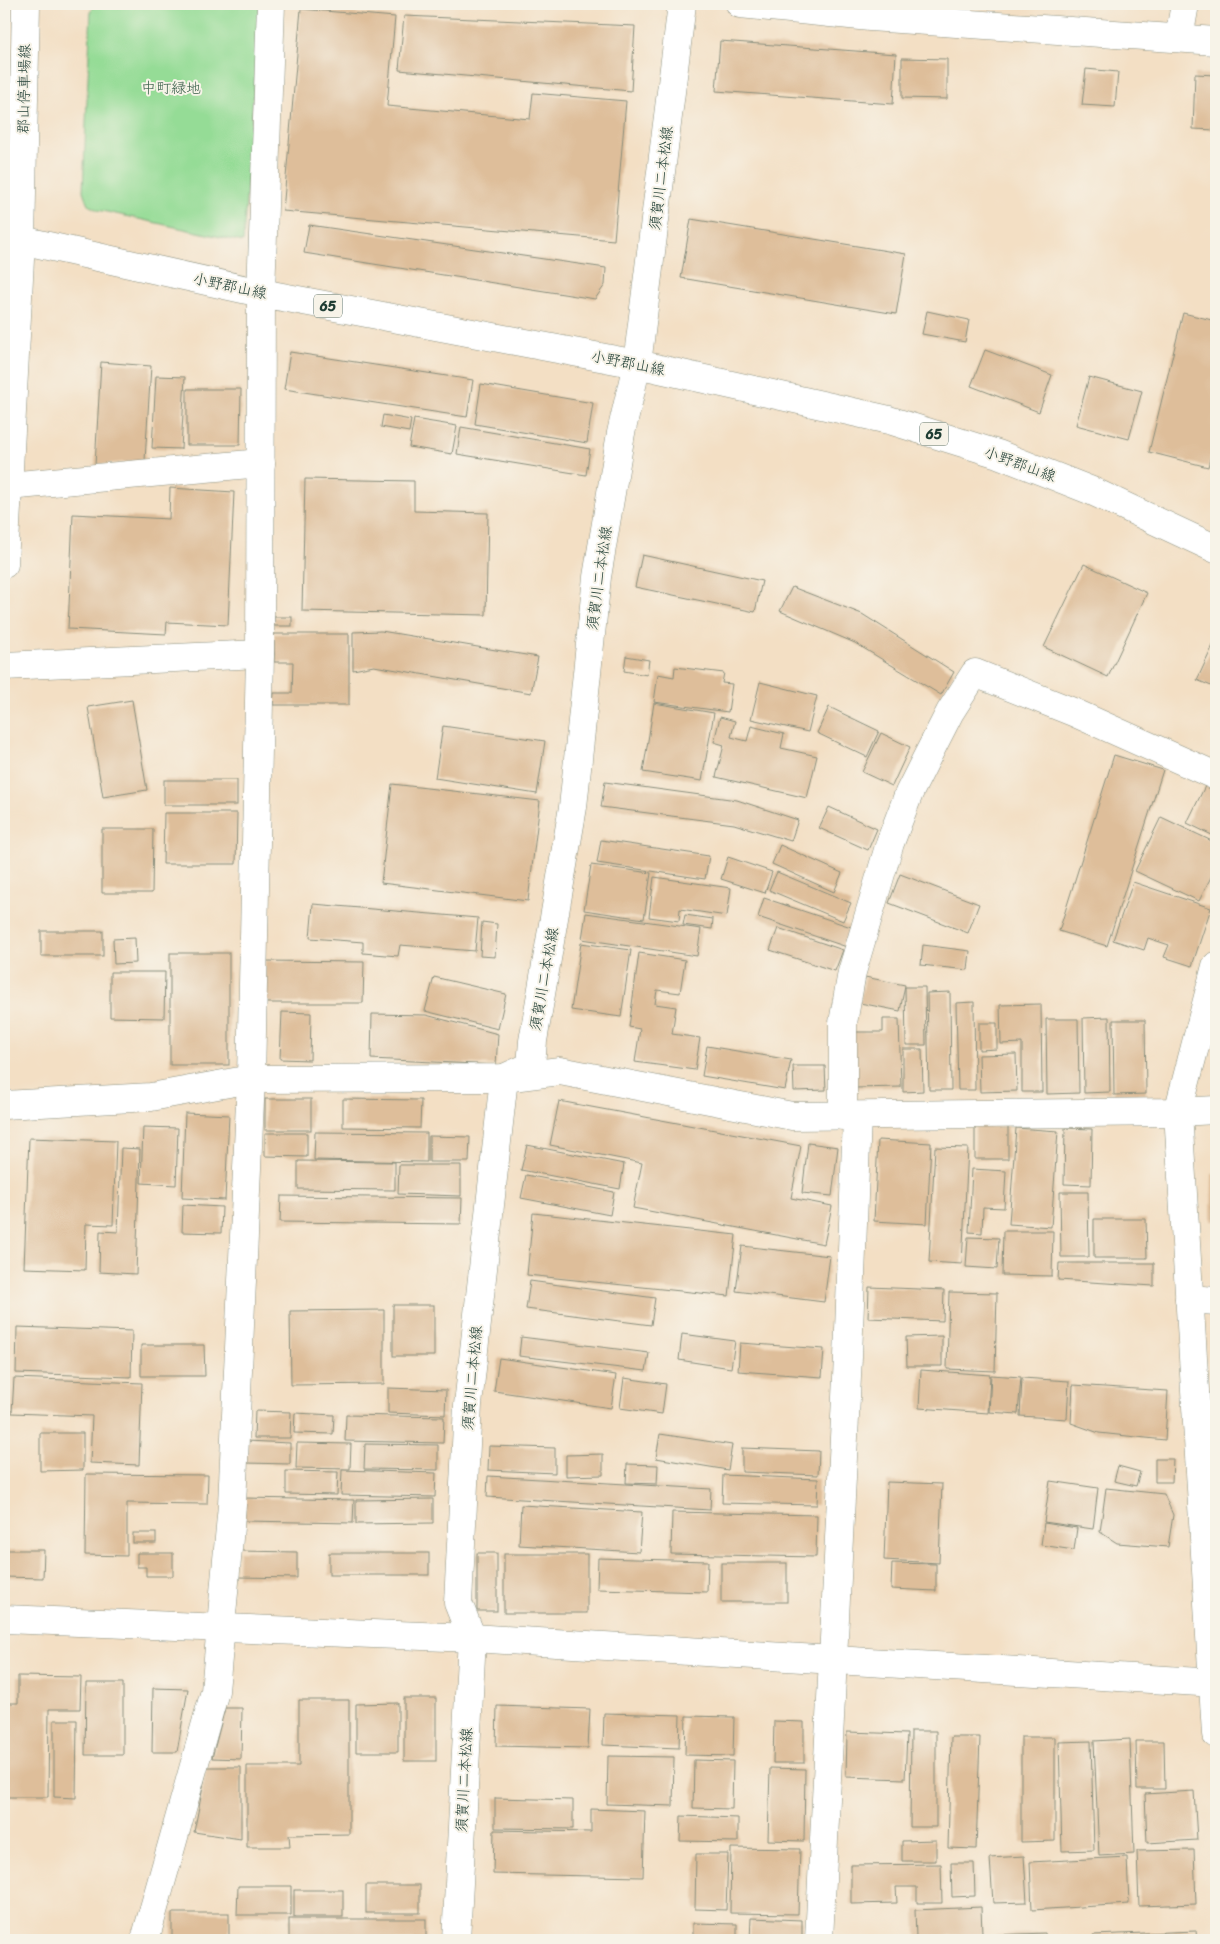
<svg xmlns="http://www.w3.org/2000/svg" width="1220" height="1944" font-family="Sriracha,'Klee One',sans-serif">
<rect width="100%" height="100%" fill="#f7f3e8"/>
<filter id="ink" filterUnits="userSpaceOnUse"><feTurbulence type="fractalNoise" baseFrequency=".02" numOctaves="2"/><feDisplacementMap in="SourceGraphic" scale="10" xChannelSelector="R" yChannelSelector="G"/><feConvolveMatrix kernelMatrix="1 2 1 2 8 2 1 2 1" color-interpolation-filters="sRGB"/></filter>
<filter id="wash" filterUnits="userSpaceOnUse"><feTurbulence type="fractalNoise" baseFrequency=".0096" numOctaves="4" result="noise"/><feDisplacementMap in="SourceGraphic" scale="20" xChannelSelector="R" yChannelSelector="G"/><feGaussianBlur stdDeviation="1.12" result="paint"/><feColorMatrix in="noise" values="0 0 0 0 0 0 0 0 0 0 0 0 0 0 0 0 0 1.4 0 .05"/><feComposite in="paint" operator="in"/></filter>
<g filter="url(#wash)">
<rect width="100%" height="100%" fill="#f3dfc4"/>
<path fill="#95dc96" stroke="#5a8c65" d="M 97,4 L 260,4 L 243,242 L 98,210 L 88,205 L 83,191 L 91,10 Z"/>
<g id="blocks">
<g fill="#debe9a">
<path d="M 301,9 L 395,17 L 387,106 L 530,119 L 533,93 L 626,101 L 614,240 L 283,211 Z"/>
<path d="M 404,16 L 635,26 L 631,91 L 399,70 Z"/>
<path d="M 720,41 L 896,54 L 893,104 L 716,91 Z"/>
<path d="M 902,58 L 947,59 L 947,99 L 902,98 Z"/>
<path d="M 1086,69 L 1118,72 L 1115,107 L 1082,105 Z"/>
<path d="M 1195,74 L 1216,75 L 1216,130 L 1193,129 Z"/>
<path d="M 691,219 L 906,254 L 896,314 L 681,278 Z"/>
<path d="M 309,225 L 606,268 L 605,285 L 595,299 L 304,253 Z"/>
<path d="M 927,311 L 969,320 L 965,342 L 922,334 Z"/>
<path d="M 1183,313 L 1216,321 L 1216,433 L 1208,467 L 1149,452 Z"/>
<path d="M 985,350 L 1052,375 L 1039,412 L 971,386 Z"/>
<path d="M 290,352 L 473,380 L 467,417 L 284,389 Z"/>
<path d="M 101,362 L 151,366 L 145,460 L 95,465 Z"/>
<path d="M 156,376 L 185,377 L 181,449 L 152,448 Z"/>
<path d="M 1089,377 L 1142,391 L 1129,439 L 1076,425 Z"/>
<path d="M 481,384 L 593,403 L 587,443 L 475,424 Z"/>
<path d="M 187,389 L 241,389 L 240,445 L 187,445 Z"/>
<path d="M 383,415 L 411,420 L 409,432 L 381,427 Z"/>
<path d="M 414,419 L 457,426 L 452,454 L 409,447 Z"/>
<path d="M 461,427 L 590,449 L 586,475 L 457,454 Z"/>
<path d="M 305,479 L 414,481 L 414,511 L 488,513 L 486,615 L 302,611 Z"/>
<path d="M 170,488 L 234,492 L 228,625 L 167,622 L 166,634 L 68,629 L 73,514 L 169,519 Z"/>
<path d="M 642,555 L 762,581 L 755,612 L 635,587 Z"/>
<path d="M 1084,564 L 1147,593 L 1108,677 L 1044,647 Z"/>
<path d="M 792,587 L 862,614 L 954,672 L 941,695 L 855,643 L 780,611 Z"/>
<rect x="274" y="617" width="18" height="9"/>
<path d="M 381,631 L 538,657 L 531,693 L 374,666 L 353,670 L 353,632 Z"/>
<path d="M 274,634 L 349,634 L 349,705 L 273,705 L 274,693 L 292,693 L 293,662 L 274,662 Z"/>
<path d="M 1216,639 L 1216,688 L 1197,680 Z"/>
<path d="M 626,656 L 649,660 L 647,675 L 624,671 Z"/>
<path d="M 675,667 L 724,673 L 722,683 L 732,684 L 728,712 L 654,702 L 658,674 L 674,677 Z"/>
<path d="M 760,682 L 817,696 L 808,732 L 751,719 Z"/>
<path d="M 132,700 L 147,790 L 103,797 L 88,707 Z"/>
<path d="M 654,703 L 714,713 L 702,781 L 643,772 Z"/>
<path d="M 829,707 L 879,731 L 867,757 L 817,733 Z"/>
<path d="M 720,717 L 735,721 L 731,737 L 747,741 L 751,726 L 784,734 L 781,748 L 817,756 L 807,798 L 716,777 L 724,745 L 714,742 Z"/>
<path d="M 443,726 L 545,741 L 537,794 L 435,778 Z"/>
<path d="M 881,733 L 910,747 L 892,786 L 862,772 Z"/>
<path d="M 1114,755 L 1163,770 L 1107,946 L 1059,931 Z"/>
<rect x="164" y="780" width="73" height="25"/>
<path d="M 605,782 L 737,800 L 798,820 L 791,841 L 734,824 L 601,807 Z"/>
<path d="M 1207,782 L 1216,787 L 1216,837 L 1187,823 Z"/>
<path d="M 392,784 L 540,801 L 528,901 L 381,883 Z"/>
<path d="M 829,807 L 877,829 L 868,850 L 819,828 Z"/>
<path d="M 164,813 L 237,813 L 236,864 L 163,864 Z"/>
<path d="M 1161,817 L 1216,843 L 1216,867 L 1199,901 L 1135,871 Z"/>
<path d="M 102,829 L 153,829 L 152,893 L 102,893 Z"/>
<path d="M 601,840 L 709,856 L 705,879 L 597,863 Z"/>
<path d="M 780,845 L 842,873 L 834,892 L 772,864 Z"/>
<path d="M 728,857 L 772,872 L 765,893 L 721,879 Z"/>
<path d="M 591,865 L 651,873 L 644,919 L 584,910 Z"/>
<path d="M 777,872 L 851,903 L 843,921 L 769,890 Z"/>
<path d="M 900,874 L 979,904 L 968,933 L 889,903 Z"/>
<path d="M 654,877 L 731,888 L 727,916 L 680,909 L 679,921 L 649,917 Z"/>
<path d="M 1133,882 L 1211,908 L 1192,966 L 1164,957 L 1169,945 L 1148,938 L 1144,950 L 1113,940 Z"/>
<path d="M 764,898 L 854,928 L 847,947 L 758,917 Z"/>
<path d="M 313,904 L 478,918 L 475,951 L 400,945 L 398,956 L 363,953 L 363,942 L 310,938 Z"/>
<path d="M 586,913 L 701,929 L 697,956 L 582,939 Z"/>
<path d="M 685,915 L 713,919 L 712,929 L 683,925 Z"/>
<path d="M 482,922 L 497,924 L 495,957 L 480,956 Z"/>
<path d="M 778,928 L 843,950 L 835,971 L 770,950 Z"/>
<rect x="41" y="931" width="62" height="25"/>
<path d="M 135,938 L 136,963 L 114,964 L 113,939 Z"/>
<path d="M 581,943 L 631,950 L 621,1017 L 571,1010 Z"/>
<path d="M 923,945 L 970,951 L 968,970 L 921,965 Z"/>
<rect x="170" y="953" width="59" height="112"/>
<path d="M 639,953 L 685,960 L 680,993 L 657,990 L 655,1004 L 676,1007 L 672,1034 L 700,1038 L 695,1070 L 635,1062 L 640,1029 L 629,1027 Z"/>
<path d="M 265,961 L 364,962 L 363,1003 L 265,1003 Z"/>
<path d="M 110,972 L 165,972 L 164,1018 L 110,1017 Z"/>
<path d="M 434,977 L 506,994 L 498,1029 L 425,1011 Z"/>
<path d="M 865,977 L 905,985 L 900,1011 L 860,1003 Z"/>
<path d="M 905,987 L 925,987 L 926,1045 L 906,1045 Z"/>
<path d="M 950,992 L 951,1090 L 929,1090 L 927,993 Z"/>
<path d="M 974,1002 L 975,1090 L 958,1090 L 956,1003 Z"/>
<path d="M 1041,1004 L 1042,1092 L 1022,1092 L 1022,1043 L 1001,1044 L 1000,1005 Z"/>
<path d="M 282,1012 L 311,1013 L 310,1060 L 280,1059 Z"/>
<path d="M 372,1014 L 426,1015 L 498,1034 L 496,1065 L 371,1059 Z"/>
<path d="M 1109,1017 L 1110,1092 L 1084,1093 L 1083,1018 Z"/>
<path d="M 883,1019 L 899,1019 L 901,1087 L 855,1088 L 853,1032 L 883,1032 Z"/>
<path d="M 1046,1019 L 1078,1019 L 1079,1093 L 1047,1094 Z"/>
<path d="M 1113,1020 L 1145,1020 L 1146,1094 L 1114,1095 Z"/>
<path d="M 979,1023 L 997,1023 L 997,1049 L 979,1050 Z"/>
<path d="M 707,1046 L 791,1060 L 785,1090 L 702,1076 Z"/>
<path d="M 903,1049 L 922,1049 L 923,1091 L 903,1092 Z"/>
<path d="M 1016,1054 L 1017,1091 L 980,1092 L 979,1055 Z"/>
<path d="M 793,1066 L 825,1066 L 826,1090 L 794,1091 Z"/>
<rect x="265" y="1099" width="46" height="31"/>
<path d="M 343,1099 L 421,1100 L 420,1128 L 343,1127 Z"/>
<path d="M 559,1101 L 801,1146 L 791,1198 L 832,1206 L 824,1244 L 633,1208 L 642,1163 L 550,1145 Z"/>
<path d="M 185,1113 L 229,1115 L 225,1200 L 182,1198 Z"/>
<path d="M 143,1127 L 178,1128 L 176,1185 L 141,1183 Z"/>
<rect x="975" y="1127" width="33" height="32"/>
<path d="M 1016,1128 L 1058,1131 L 1051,1227 L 1009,1224 Z"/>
<path d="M 1065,1128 L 1092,1129 L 1091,1185 L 1064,1184 Z"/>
<path d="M 315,1132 L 427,1133 L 427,1162 L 314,1160 Z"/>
<path d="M 265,1133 L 307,1133 L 307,1157 L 265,1156 Z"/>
<path d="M 429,1136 L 470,1137 L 469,1162 L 429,1162 Z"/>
<path d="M 29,1138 L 116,1141 L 113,1225 L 86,1224 L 85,1270 L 24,1268 Z"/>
<path d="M 878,1140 L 931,1143 L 927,1224 L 874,1221 Z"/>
<path d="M 808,1143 L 838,1147 L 832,1196 L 802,1193 Z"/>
<path d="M 527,1145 L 624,1164 L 620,1189 L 521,1170 Z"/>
<path d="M 935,1147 L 968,1148 L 962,1264 L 929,1262 Z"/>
<path d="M 121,1148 L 140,1149 L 136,1274 L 99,1272 L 100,1231 L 118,1232 Z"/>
<path d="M 298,1161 L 395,1162 L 395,1190 L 298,1189 Z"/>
<path d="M 399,1165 L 461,1165 L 461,1196 L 398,1194 Z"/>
<path d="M 972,1169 L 1006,1171 L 1004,1208 L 983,1207 L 982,1233 L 969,1232 Z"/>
<path d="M 1212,1174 L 1216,1174 L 1216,1221 L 1211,1221 Z"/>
<path d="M 526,1175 L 614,1192 L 610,1215 L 521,1198 Z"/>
<path d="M 1060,1192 L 1088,1192 L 1089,1257 L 1061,1257 Z"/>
<path d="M 281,1196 L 462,1198 L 461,1224 L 280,1222 Z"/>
<path d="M 183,1205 L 222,1207 L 221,1233 L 182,1232 Z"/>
<path d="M 533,1213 L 736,1235 L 729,1296 L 527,1275 Z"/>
<path d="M 1094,1219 L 1146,1219 L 1147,1258 L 1094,1258 Z"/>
<path d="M 1003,1231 L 1053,1231 L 1052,1276 L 1002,1275 Z"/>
<path d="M 968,1237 L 999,1238 L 997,1269 L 966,1267 Z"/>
<path d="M 742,1246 L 830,1256 L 824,1302 L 736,1291 Z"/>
<path d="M 1059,1263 L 1154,1263 L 1154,1286 L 1058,1280 Z"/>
<path d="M 530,1281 L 655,1298 L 651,1325 L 526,1309 Z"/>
<path d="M 869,1287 L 944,1290 L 943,1321 L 868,1318 Z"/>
<path d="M 949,1292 L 997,1293 L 995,1371 L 947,1369 Z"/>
<rect x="393" y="1305" width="41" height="51"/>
<path d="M 384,1310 L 384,1384 L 291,1385 L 290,1311 Z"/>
<path d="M 17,1327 L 132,1331 L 131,1377 L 16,1373 Z"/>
<path d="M 682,1334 L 735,1341 L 731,1368 L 679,1360 Z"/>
<path d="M 942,1336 L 942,1366 L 907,1366 L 906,1337 Z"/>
<path d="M 521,1337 L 649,1353 L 646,1371 L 519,1356 Z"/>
<path d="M 740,1343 L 824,1349 L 822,1377 L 738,1371 Z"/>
<path d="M 141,1345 L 204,1345 L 205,1376 L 141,1376 Z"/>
<path d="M 499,1358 L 616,1375 L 611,1408 L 494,1391 Z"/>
<path d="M 921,1370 L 990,1375 L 988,1413 L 919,1408 Z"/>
<path d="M 991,1375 L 1021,1377 L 1018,1414 L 989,1412 Z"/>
<path d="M 14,1378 L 142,1383 L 139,1465 L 90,1463 L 92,1416 L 12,1413 Z"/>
<path d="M 624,1378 L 666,1384 L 662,1414 L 620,1408 Z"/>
<path d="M 1022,1378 L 1069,1381 L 1067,1419 L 1020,1416 Z"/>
<path d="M 1073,1385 L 1168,1391 L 1165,1440 L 1099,1433 L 1071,1423 Z"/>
<path d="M 388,1388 L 446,1390 L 445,1415 L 388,1413 Z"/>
<path d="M 255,1411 L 291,1412 L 290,1438 L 254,1438 Z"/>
<path d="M 295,1413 L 334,1415 L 333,1434 L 294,1433 Z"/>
<path d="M 346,1415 L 444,1417 L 443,1443 L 345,1441 Z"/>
<path d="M 40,1433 L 83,1433 L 83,1470 L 40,1471 Z"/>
<path d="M 660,1434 L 732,1445 L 728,1470 L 656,1458 Z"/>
<path d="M 246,1441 L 290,1443 L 290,1464 L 246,1463 Z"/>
<path d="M 297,1443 L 351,1444 L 350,1469 L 296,1468 Z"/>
<path d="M 365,1444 L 438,1445 L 438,1470 L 364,1469 Z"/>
<path d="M 489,1446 L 555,1448 L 555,1473 L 488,1470 Z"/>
<path d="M 742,1448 L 819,1451 L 818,1475 L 742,1472 Z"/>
<path d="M 603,1454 L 603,1475 L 566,1476 L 566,1455 Z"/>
<path d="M 1155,1459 L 1173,1459 L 1172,1482 L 1155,1482 Z"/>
<path d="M 627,1464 L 658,1465 L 657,1484 L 626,1483 Z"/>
<path d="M 1118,1466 L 1140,1472 L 1136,1486 L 1114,1481 Z"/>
<path d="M 342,1470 L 436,1473 L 435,1497 L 341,1495 Z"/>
<path d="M 286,1471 L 338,1472 L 337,1495 L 286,1494 Z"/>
<path d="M 86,1474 L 208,1475 L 207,1504 L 127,1503 L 127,1556 L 85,1555 Z"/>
<path d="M 723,1475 L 818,1479 L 817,1505 L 722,1503 Z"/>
<path d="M 488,1476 L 711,1489 L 710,1510 L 487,1497 Z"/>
<path d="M 1050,1481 L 1098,1488 L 1093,1529 L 1044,1522 Z"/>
<path d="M 887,1482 L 942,1484 L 939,1563 L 884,1560 Z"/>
<path d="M 1106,1488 L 1164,1494 L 1173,1515 L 1168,1547 L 1117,1543 L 1100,1532 Z"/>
<path d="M 244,1498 L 354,1500 L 353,1523 L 244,1521 Z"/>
<path d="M 433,1499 L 433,1523 L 356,1524 L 356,1500 Z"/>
<path d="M 521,1505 L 642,1512 L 639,1552 L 519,1545 Z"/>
<path d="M 672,1512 L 817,1515 L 816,1557 L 671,1554 Z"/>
<path d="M 1044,1523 L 1077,1528 L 1074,1550 L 1041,1545 Z"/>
<rect x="133" y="1533" width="23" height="10"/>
<path d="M 4,1550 L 44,1550 L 43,1578 L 4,1577 Z"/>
<path d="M 239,1551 L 297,1552 L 297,1578 L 238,1577 Z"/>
<path d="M 137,1553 L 173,1553 L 173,1576 L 146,1576 L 146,1567 L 137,1567 Z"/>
<rect x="329" y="1553" width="100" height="22"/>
<rect x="477" y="1553" width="20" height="58"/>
<rect x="504" y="1554" width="83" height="59"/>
<path d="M 598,1558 L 708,1561 L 707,1592 L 597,1589 Z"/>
<rect x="721" y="1563" width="66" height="39"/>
<path d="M 892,1563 L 936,1564 L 936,1591 L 891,1589 Z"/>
<path d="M 18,1676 L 81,1677 L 80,1709 L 49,1709 L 48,1797 L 4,1797 L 4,1703 L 18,1703 Z"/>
<path d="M 86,1683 L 123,1683 L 123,1755 L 85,1755 Z"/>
<path d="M 153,1688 L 188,1689 L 177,1752 L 152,1752 Z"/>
<rect x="404" y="1698" width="32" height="63"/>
<path d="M 299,1700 L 349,1700 L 349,1834 L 289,1835 L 290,1847 L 247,1847 L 247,1766 L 299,1766 Z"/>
<path d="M 398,1703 L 398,1752 L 356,1752 L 356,1704 Z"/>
<path d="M 497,1706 L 590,1709 L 588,1748 L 496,1746 Z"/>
<path d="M 225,1708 L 242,1708 L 241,1759 L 212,1758 Z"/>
<path d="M 604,1713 L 680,1715 L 679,1748 L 603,1745 Z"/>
<path d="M 686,1716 L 734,1717 L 733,1756 L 685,1755 Z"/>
<path d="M 54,1720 L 77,1720 L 76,1798 L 54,1797 Z"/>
<path d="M 774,1721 L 804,1722 L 804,1763 L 773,1763 Z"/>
<path d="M 911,1731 L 936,1731 L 936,1827 L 910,1827 Z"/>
<path d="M 847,1732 L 907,1734 L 905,1779 L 846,1777 Z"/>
<path d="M 951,1737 L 980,1737 L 976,1849 L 948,1848 Z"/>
<path d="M 1021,1737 L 1055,1737 L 1055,1841 L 1021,1842 Z"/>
<path d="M 1130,1739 L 1134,1854 L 1099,1856 L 1094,1741 Z"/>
<path d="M 1091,1741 L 1094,1850 L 1062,1851 L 1059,1742 Z"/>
<path d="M 1136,1741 L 1164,1741 L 1165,1789 L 1137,1789 Z"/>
<path d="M 608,1756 L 674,1757 L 673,1806 L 607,1804 Z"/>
<path d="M 694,1760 L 733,1761 L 732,1809 L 693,1808 Z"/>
<path d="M 207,1767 L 241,1767 L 241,1839 L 194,1832 Z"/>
<path d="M 770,1768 L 805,1769 L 804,1841 L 768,1840 Z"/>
<path d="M 1194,1791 L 1197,1840 L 1147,1843 L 1145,1794 Z"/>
<path d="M 495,1798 L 573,1800 L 573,1829 L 495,1828 Z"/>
<path d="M 591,1809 L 645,1811 L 643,1877 L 493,1874 L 494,1830 L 591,1832 Z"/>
<path d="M 681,1816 L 738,1818 L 738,1842 L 680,1841 Z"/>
<path d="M 936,1840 L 936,1861 L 902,1861 L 902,1841 Z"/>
<path d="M 731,1848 L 800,1849 L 798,1914 L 730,1913 Z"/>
<path d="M 1194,1850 L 1196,1904 L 1139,1906 L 1137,1851 Z"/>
<path d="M 696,1854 L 728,1854 L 726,1910 L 695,1909 Z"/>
<path d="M 1024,1856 L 1027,1902 L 993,1903 L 990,1858 Z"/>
<path d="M 1127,1857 L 1129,1904 L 1032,1910 L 1030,1862 Z"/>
<path d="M 951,1863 L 974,1863 L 975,1896 L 952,1897 Z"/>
<path d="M 941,1864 L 942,1903 L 917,1903 L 917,1887 L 896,1887 L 897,1903 L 851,1904 L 851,1865 Z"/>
<rect x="366" y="1885" width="54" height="28"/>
<path d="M 238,1886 L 291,1886 L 291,1915 L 237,1915 Z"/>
<rect x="294" y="1890" width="49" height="27"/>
<path d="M 981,1907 L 982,1934 L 916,1937 L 915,1910 Z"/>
<rect x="172" y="1913" width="57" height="27"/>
<path d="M 751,1918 L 802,1920 L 802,1940 L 750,1940 Z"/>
<rect x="289" y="1919" width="137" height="21"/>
<path d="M 693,1923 L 737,1924 L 737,1940 L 693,1940 Z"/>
<path d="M 1196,1931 L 1197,1940 L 1093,1940 L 1093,1935 Z"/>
<path d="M 1045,1933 L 1046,1940 L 996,1940 L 995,1935 Z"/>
</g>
</g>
</g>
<g filter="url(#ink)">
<use href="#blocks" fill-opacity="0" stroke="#898e7c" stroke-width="1"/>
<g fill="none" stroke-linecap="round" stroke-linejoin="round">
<g stroke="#898e7c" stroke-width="29">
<g id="minor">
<path d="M 740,4 L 870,17 L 1216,41"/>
<path d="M 1179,38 L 1185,4"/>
<path d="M 8,486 L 261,463"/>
<path d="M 4,666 L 260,654"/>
<path d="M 1216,966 L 1178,1112 L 1216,1734"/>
<path d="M 4,1105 L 151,1097 L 251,1079 L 504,1078 L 560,1071 L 792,1116 L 1178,1112 L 1216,1110"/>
<path d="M 843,1116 L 843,1023 L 852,972 L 890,843 L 909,793 L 925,761 L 950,712 L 975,673 L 1073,712 L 1216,776"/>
<path d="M 1189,1299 L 1216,1301"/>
<path d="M 4,1619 L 472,1638 L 1216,1683"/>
<path d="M 145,1940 L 215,1691 L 232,1505 L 251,1079 L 260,654 L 261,293 L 271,4"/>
<path d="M 819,1940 L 848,1357 L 857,1116"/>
</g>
</g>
<g stroke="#898e7c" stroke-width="29">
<g id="major">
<path d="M 4,239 L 21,240 L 261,293 L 637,364 L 889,420 L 998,454 L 1092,491 L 1216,549"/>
<path d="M 4,564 L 21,240 L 26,4"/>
<path d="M 456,1940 L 472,1638 L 458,1603 L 468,1405 L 504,1078 L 531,1066 L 533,1041 L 573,807 L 597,577 L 621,433 L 637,364 L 682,4"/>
</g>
</g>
<use href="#minor" stroke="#fff" stroke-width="28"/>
<use href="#major" stroke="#fff" stroke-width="28"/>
</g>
</g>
<g text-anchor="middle" stroke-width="4" stroke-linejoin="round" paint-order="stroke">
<g fill="#f7f3e8" stroke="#60746a" stroke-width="1">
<rect x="314" y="294.5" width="28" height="23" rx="4"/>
<rect x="920" y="422.5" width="28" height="23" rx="4"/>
</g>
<g font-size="14" font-weight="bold" fill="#1f3d34">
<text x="328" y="311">65</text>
<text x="934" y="439">65</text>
</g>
<g font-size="15" fill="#375d48" stroke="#f7f3e8">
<text x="171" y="93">中町緑地</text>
</g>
<g font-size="15" fill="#1f3d34" stroke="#f7f3e8">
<text transform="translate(24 89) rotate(-89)" y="5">郡山停車場線</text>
<text transform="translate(661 178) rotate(-83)" y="5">須賀川二本松線</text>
<text transform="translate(230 286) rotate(12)" y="5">小野郡山線</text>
<text transform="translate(628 363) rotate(11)" y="5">小野郡山線</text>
<text transform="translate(1020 464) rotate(20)" y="5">小野郡山線</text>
<text transform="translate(599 578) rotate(-82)" y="5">須賀川二本松線</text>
<text transform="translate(544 979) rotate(-80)" y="5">須賀川二本松線</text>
<text transform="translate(472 1378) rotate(-85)" y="5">須賀川二本松線</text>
<text transform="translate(464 1780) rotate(-87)" y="5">須賀川二本松線</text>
</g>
</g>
<rect width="1220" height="1944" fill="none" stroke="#f7f3e8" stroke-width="20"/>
</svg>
